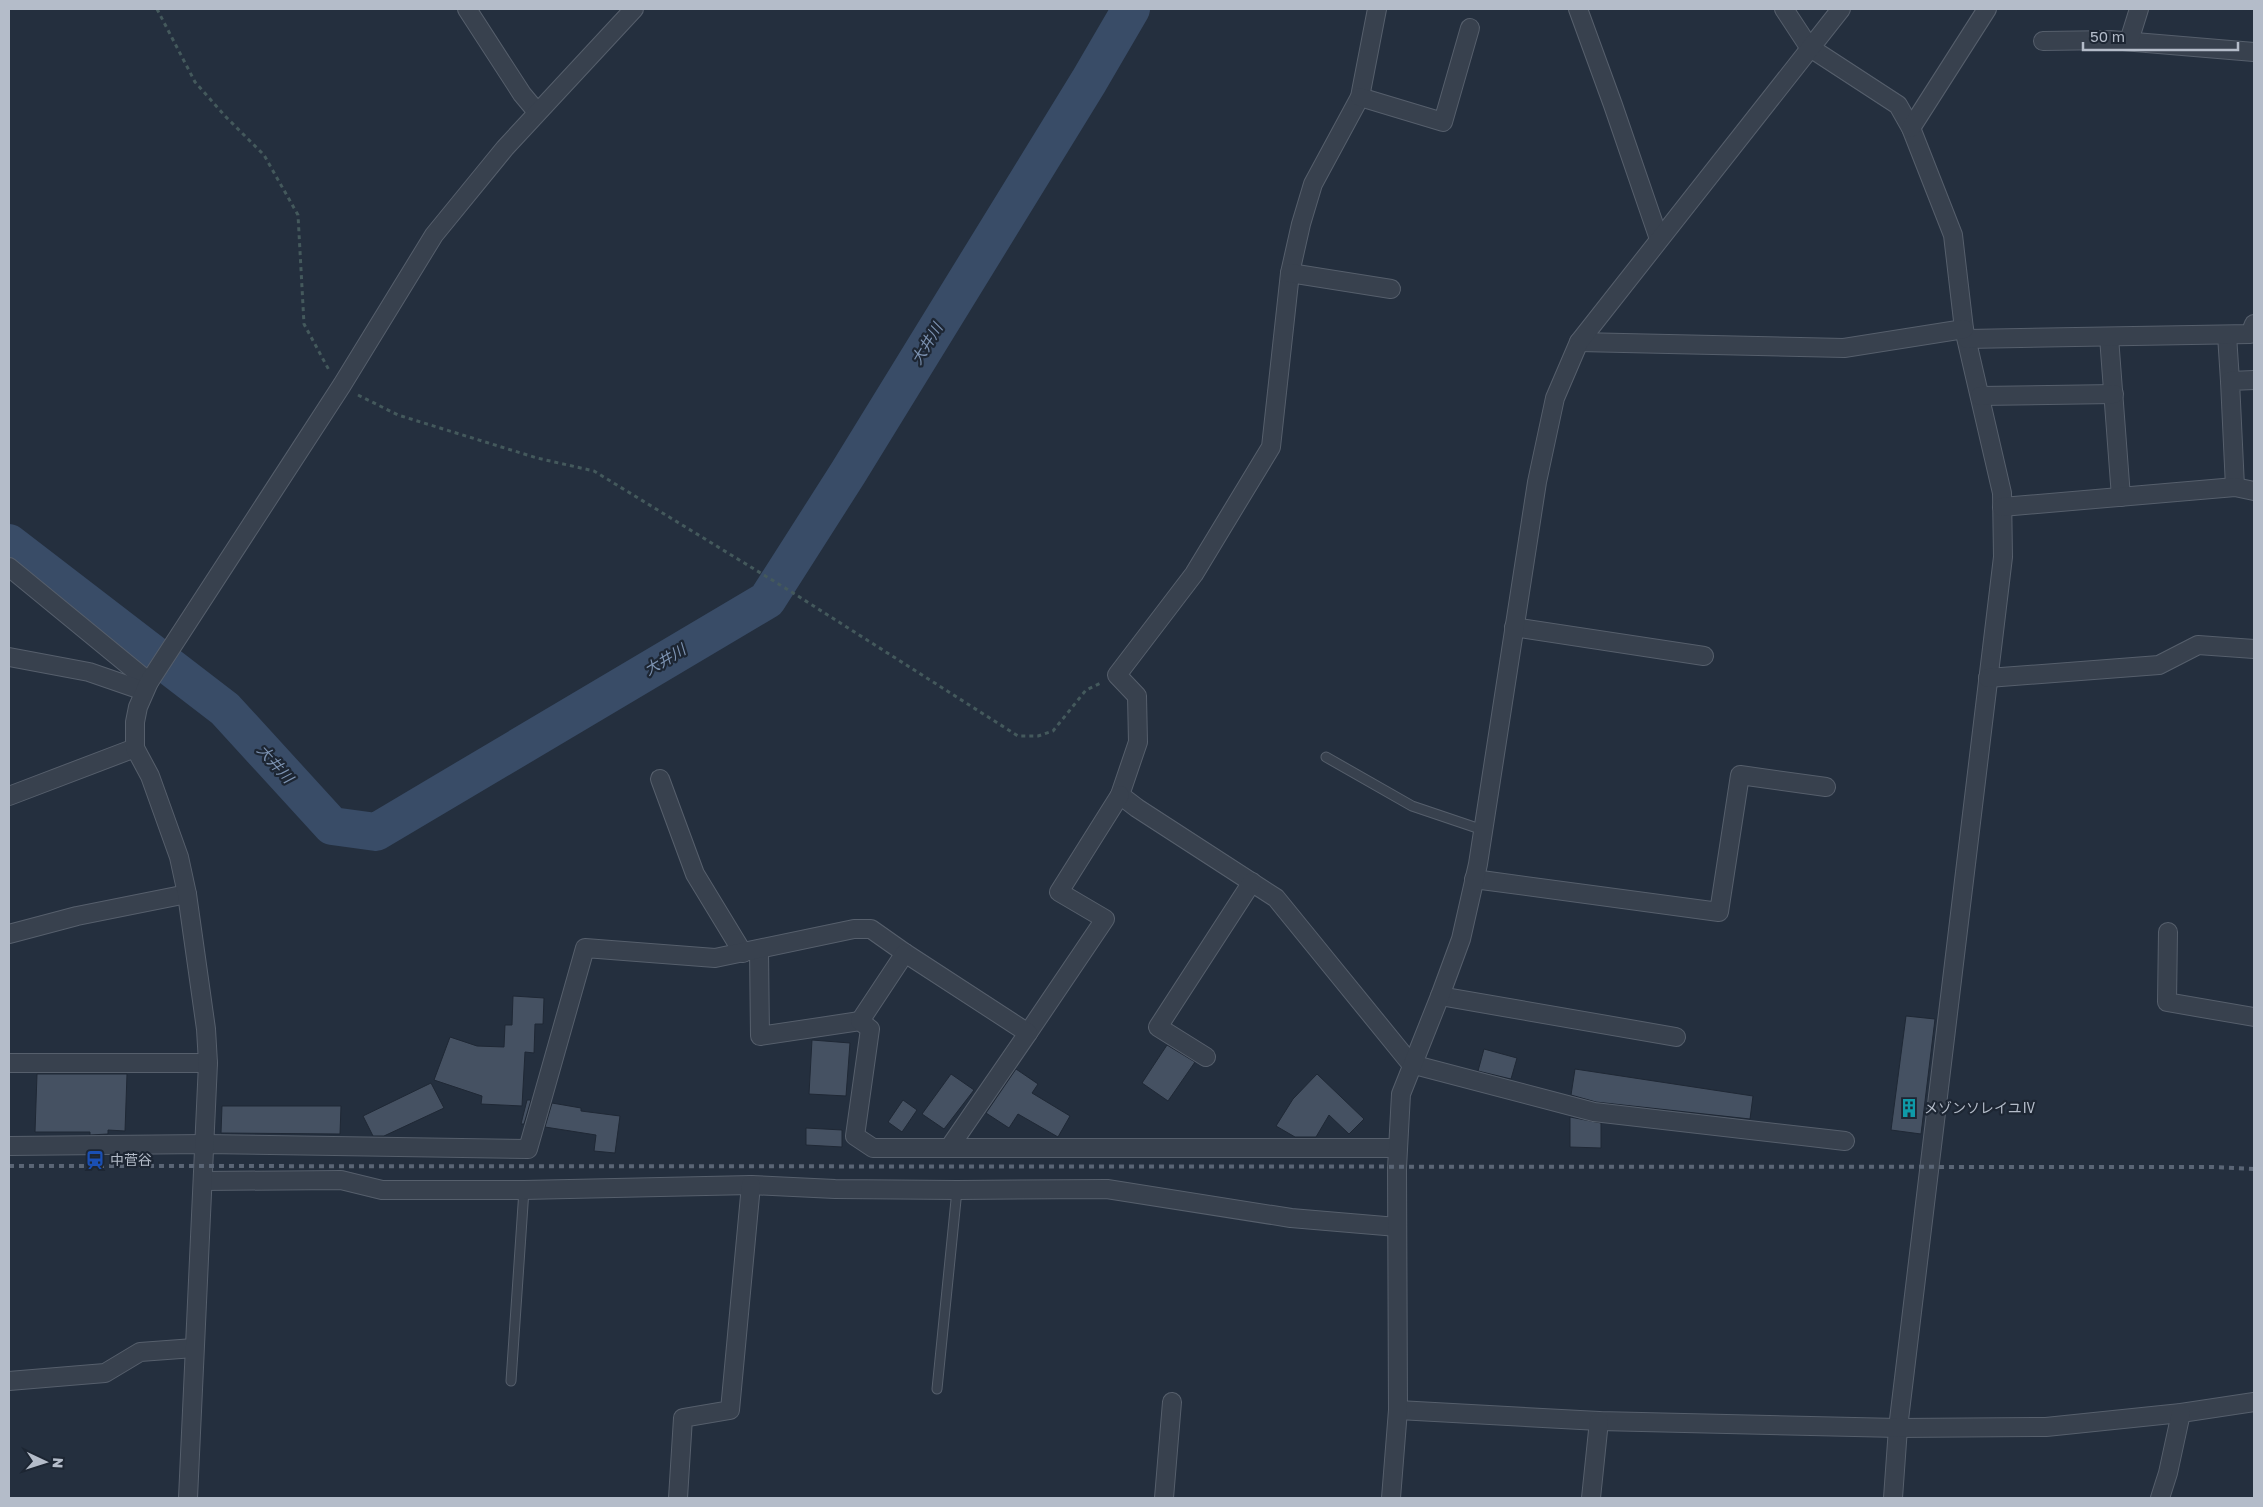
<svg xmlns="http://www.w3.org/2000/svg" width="2263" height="1507" font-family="'Golos Text','Noto Sans JP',sans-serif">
<rect width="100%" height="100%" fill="#242f3e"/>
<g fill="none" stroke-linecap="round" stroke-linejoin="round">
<path stroke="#394c67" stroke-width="38" d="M 9,543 L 225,709 L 332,826 L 376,832 L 767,600 L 848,473 L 1089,81 L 1131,9"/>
</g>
<g fill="#455162" stroke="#1f2835">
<path d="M 513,996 L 544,998 L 543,1024 L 535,1024 L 534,1053 L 525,1052 L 522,1106 L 481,1104 L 482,1096 L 434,1080 L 450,1037 L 477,1046 L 504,1047 L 505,1025 L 512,1025 Z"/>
<path d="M 1906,1016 L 1935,1019 L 1921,1134 L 1891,1130 Z"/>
<path d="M 812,1040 L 850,1043 L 846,1096 L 809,1094 Z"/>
<path d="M 1167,1045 L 1195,1062 L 1168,1101 L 1142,1083 Z"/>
<path d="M 1484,1049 L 1517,1058 L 1511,1079 L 1478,1071 Z"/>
<path d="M 1016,1069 L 1038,1084 L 1032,1093 L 1070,1116 L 1058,1137 L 1018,1114 L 1009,1128 L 986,1113 Z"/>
<path d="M 1575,1069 L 1753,1096 L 1750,1119 L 1596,1102 L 1571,1095 Z"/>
<path d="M 37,1074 L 127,1074 L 125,1131 L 108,1130 L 108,1134 L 90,1135 L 90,1132 L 35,1132 Z"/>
<path d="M 951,1074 L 974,1090 L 944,1129 L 922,1114 Z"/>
<path d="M 1317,1074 L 1364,1119 L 1349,1134 L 1329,1115 L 1316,1137 L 1295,1137 L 1276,1126 L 1293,1099 Z"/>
<path d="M 431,1083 L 444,1108 L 384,1136 L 373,1136 L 363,1116 Z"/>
<path d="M 527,1100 L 531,1100 L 524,1124 L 521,1124 Z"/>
<path d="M 903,1100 L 917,1110 L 902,1132 L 888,1122 Z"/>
<path d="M 552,1103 L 581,1108 L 581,1111 L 620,1116 L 615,1153 L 594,1151 L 596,1135 L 545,1127 Z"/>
<path d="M 222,1106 L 341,1106 L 340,1134 L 221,1133 Z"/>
<path d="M 1570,1117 L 1601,1123 L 1601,1148 L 1570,1147 Z"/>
<path d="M 806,1128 L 842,1130 L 842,1147 L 806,1145 Z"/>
</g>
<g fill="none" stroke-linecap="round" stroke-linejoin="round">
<g stroke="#565f6c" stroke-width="11">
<g id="lane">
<path d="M 1326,757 L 1412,806 L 1483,830"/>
<path d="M 511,1381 L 524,1190"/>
<path d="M 937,1389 L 957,1190"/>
</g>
</g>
<g stroke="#565f6c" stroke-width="20">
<g id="street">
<path d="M 467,9 L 522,94 L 537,112"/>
<path d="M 1377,9 L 1360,97 L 1313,184 L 1301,224 L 1290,273 L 1271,447 L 1194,574 L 1117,675 L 1137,696 L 1138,742 L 1120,795 L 1137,808 L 1276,898 L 1411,1064 L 1594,1112 L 1845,1141"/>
<path d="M 1578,9 L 1613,105 L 1659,239"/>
<path d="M 1784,9 L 1809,47 L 1898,105 L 1911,128 L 1953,235 L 1964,329 L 2002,493 L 2003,557 L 1898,1428 L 1893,1498"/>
<path d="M 2043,41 L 2111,40 L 2254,52"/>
<path d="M 2129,41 L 2139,9"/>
<path d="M 1360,97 L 1443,122 L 1470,28"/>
<path d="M 1911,128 L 1987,9"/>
<path d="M 1290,273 L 1391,289"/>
<path d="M 2227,335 L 2230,381"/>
<path d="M 2109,337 L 2121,497"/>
<path d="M 1967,339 L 2250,334 L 2254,324"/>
<path d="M 1579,342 L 1844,348 L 1964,329"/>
<path d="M 1980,396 L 2114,394"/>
<path d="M 2235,487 L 2230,381 L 2254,380"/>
<path d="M 2002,507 L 2235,487 L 2254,491"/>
<path d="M 9,567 L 149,682"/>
<path d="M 1514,627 L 1704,656"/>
<path d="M 9,657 L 89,672 L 144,691"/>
<path d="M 1988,678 L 2159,665 L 2198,645 L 2254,649"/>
<path d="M 660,779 L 695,874 L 743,953"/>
<path d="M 9,796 L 135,748"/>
<path d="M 1474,879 L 1719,912 L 1740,775 L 1826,787"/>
<path d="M 2168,932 L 2167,1002 L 2254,1017"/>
<path d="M 9,934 L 77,916 L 187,894"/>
<path d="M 759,950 L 760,1036 L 860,1021"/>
<path d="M 1440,996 L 1676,1037"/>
<path d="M 1028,1033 L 1105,919 L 1059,892 L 1120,795"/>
<path d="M 1206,1057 L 1158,1027 L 1252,882"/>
<path d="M 9,1063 L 208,1063"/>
<path d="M 9,1146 L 205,1144 L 528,1149 L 585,948 L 715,958 L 854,929 L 871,929 L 905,953"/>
<path d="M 949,1148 L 1028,1033 L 905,953 L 860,1021 L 870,1029 L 855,1136 L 873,1148 L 1397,1148"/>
<path d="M 203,1181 L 341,1180 L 382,1190 L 524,1190 L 751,1185 L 835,1189 L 957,1190 L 1107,1189 L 1291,1218 L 1397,1227"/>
<path d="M 9,1381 L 105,1373 L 140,1352 L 194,1348"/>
<path d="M 1398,1410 L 1599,1421 L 1898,1428 L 2046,1427 L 2181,1413 L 2254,1402"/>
<path d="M 188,1498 L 208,1063 L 206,1029 L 187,894 L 179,857 L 150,776 L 135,748 L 135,722 L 138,707 L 149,682 L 342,385 L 434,235 L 505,148 L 634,9"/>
<path d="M 678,1498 L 683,1418 L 730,1410 L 751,1185"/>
<path d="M 1164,1498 L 1172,1402"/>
<path d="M 1391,1498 L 1398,1410 L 1397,1168 L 1401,1094 L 1440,996 L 1461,939 L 1478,864 L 1537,482 L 1555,398 L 1579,342 L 1841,9"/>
<path d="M 1591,1498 L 1599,1421"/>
<path d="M 2160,1498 L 2168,1473 L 2181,1413"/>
</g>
</g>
<g stroke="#44595c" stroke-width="3" stroke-dasharray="4 4" stroke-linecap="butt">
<path d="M 157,9 L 195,82 L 225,116 L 264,155 L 298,215 L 304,324 L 330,372"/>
<path d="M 358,395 L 398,415 L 537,458 L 594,471 L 790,591 L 1018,736 L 1038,736 L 1053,731 L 1086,690 L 1101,683"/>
</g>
<use href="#lane" stroke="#38414e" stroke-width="9"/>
<use href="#street" stroke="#38414e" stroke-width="18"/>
<path stroke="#5a6575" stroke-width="4" stroke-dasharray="5 5" stroke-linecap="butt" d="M 9,1166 L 2213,1167 L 2254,1169"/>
</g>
<defs>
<g id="building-bare" transform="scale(1.5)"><path d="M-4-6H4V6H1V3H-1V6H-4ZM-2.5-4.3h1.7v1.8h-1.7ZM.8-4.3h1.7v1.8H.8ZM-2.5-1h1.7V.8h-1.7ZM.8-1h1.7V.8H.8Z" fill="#0f9aa8" stroke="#1d2633" stroke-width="2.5" paint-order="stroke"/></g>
<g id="station-bare" transform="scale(1.5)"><path d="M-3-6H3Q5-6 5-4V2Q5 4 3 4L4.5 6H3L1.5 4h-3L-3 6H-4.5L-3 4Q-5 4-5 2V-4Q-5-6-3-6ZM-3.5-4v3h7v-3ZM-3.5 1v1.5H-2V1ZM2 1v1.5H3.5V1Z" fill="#1a4fb4" stroke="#1d2633" stroke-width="2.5" paint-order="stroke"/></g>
</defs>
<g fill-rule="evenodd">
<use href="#building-bare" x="1909" y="1108"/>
<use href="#station-bare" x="95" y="1160"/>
</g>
<g text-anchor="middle" stroke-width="4.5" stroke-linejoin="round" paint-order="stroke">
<g font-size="14" fill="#b4bcc9" stroke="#1d2633" text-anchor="start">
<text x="1924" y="1113">メゾンソレイユⅣ</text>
<text x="110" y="1165">中菅谷</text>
</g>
<g font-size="15" font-style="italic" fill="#7c92b1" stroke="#1d2633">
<text transform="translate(927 344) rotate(-59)" y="5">大井川</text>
<text transform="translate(665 660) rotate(-31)" y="5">大井川</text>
<text transform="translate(275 764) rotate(48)" y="5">大井川</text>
</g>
</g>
<rect width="2263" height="1507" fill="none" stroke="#b4bcc9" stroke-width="20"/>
<g transform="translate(45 1462) rotate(94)" stroke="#1d2633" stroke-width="4" paint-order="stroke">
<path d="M0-4L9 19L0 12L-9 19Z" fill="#b4bcc9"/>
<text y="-8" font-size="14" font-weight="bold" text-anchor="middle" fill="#b4bcc9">N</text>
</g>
<path d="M2083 42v8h155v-8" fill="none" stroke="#b4bcc9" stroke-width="2.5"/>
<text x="2090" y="42" font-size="15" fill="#b4bcc9" stroke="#1d2633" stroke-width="4" paint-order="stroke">50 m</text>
</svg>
